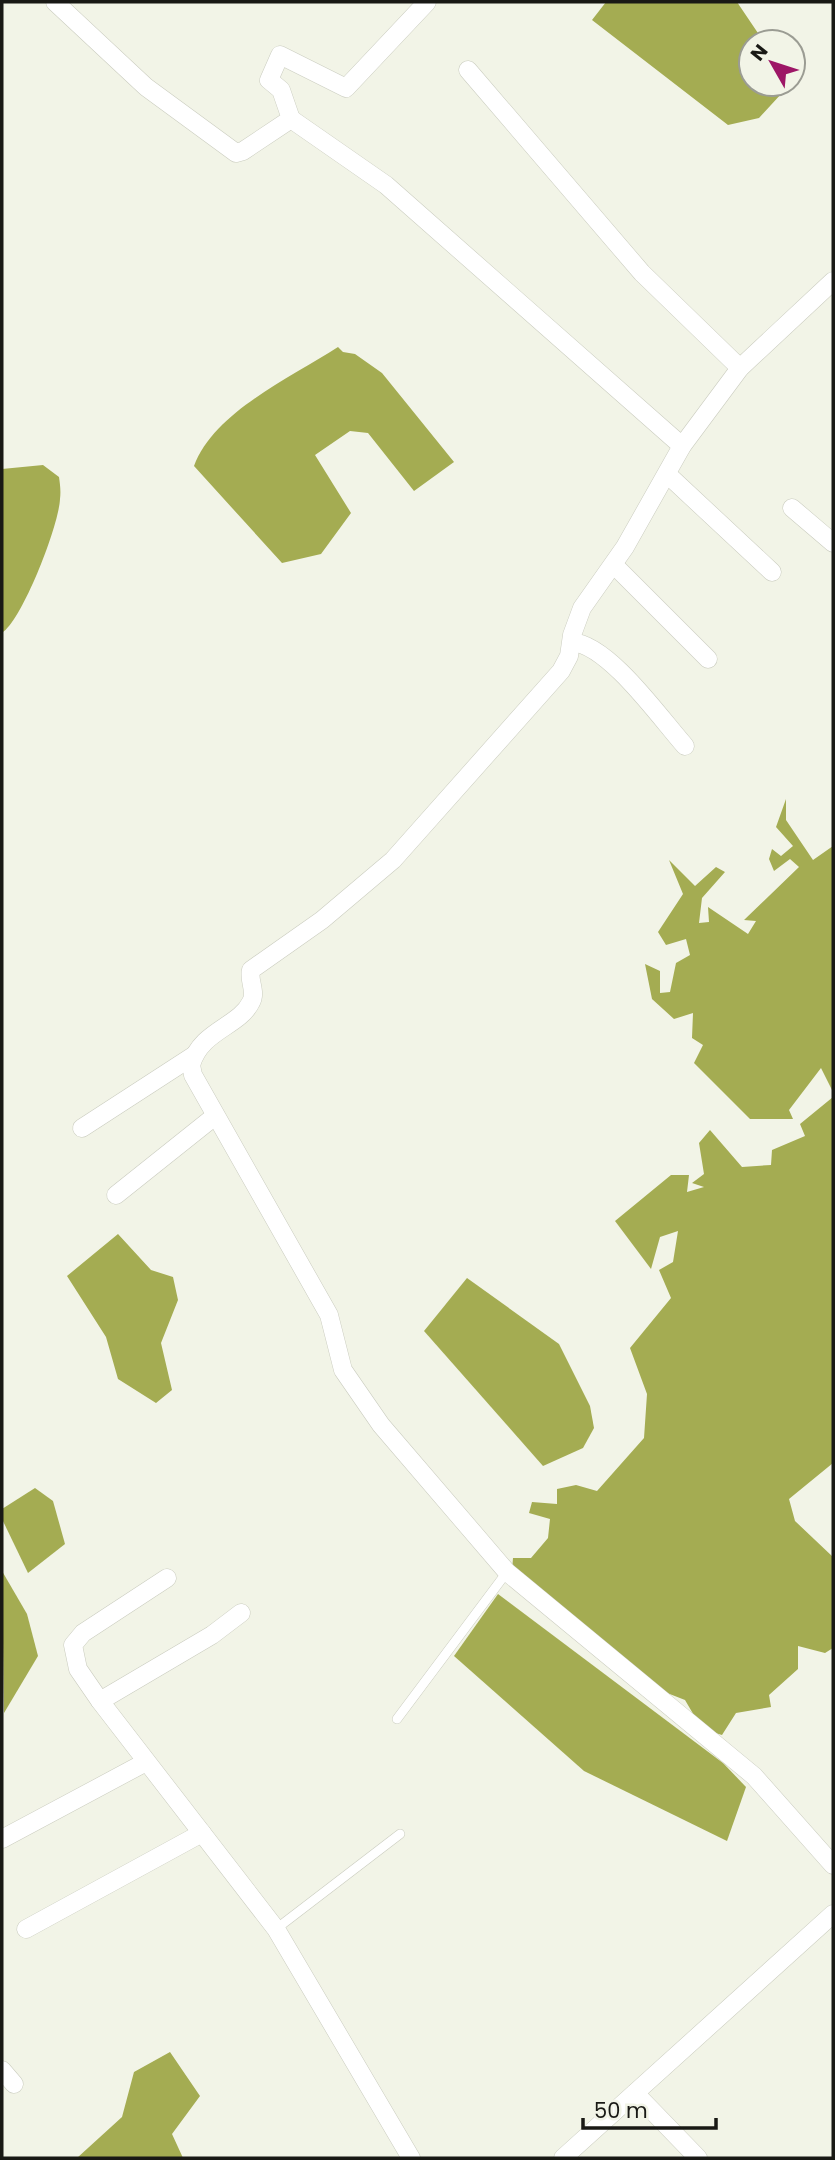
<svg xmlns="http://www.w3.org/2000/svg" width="835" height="2160" font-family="Poppins,sans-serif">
<rect width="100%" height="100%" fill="#f2f4e7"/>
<g fill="#a4ac52">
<path d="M 606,2 L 737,2 L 764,42 L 751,42 L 751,84 L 781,84 L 782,93 L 759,118 L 728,125 L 592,20 Z"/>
<path d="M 338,347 L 343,352 L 355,354 L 382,373 L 454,462 L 414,491 L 368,433 L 350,431 L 315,455 L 351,513 L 321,554 L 282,563 L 194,466 C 214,412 290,378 338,347 Z"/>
<path d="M 43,465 L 59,477 C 60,484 61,491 60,499 C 59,525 23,619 2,633 L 2,469 Z"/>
<path d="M 786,799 L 786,820 L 813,860 L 833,846 L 833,1092 L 821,1068 L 789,1110 L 793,1119 L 750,1119 L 694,1063 L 703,1045 L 692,1038 L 693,1013 L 674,1019 L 652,999 L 645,964 L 660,971 L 660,993 L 670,992 L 676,963 L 690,955 L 686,939 L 666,945 L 658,932 L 683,894 L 669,860 L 695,886 L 716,867 L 725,872 L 702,898 L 699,923 L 709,922 L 708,907 L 748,934 L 756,921 L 744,920 L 799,867 L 790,859 L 774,871 L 769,859 L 772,849 L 781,856 L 793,846 L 776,827 Z"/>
<path d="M 833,1097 L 833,1463 L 789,1499 L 795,1521 L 833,1557 L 833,1648 L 825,1653 L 798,1646 L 798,1669 L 769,1695 L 771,1707 L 736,1713 L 722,1735 L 702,1729 L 685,1700 L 639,1682 L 512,1571 L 513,1558 L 531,1558 L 548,1538 L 550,1519 L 529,1513 L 532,1502 L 557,1504 L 557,1489 L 576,1485 L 597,1491 L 644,1438 L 647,1394 L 630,1348 L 671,1298 L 659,1270 L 673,1262 L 678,1231 L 660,1237 L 651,1269 L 615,1221 L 671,1175 L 689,1175 L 687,1192 L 704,1187 L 692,1183 L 704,1174 L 699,1143 L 710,1130 L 742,1167 L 771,1165 L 772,1150 L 805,1136 L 800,1124 Z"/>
<path d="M 118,1234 L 151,1270 L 173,1277 L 178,1300 L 161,1343 L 172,1390 L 156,1403 L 118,1379 L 106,1337 L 67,1276 Z"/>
<path d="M 467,1278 L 559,1344 L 590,1406 L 594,1428 L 583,1448 L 543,1466 L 424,1331 Z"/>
<path d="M 35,1488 L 53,1501 L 65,1544 L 28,1573 L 2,1519 L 2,1509 Z"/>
<path d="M 2,1571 L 27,1614 L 38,1656 L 4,1713 Z"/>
<path d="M 498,1594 L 723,1763 L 746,1787 L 727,1841 L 584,1771 L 454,1656 Z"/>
<path d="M 170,2052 L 200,2096 L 172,2134 L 183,2158 L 77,2158 L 122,2117 L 134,2072 Z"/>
</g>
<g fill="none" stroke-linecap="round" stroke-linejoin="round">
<g stroke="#caccbf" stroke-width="10">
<g id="service">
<path d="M 397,1719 L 507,1572"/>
<path d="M 276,1929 L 400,1834"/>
</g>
</g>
<g stroke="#caccbf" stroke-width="19">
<g id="minor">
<path d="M 55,2 L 146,87 L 236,153 L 243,151 L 291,119 L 281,90 L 269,80 L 280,55 L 346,88 L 427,2"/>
<path d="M 468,70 L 642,273 L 740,368"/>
<path d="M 291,119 L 386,185 L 682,446"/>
<path d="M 833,281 L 740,368 L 682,446 L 625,547 L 582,608 L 572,635 L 569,656 L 561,671 L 393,860 L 322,920 L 251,970 C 248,980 257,992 251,1002 C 239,1027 201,1030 191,1065 L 193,1075 L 329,1315 L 343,1370 L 381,1425 L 507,1572 L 754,1776 L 833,1865"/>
<path d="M 667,474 L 772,572"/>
<path d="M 792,508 L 833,543"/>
<path d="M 614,565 L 708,659"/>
<path d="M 572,642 C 609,645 660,718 685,746"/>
<path d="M 82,1128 L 193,1056"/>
<path d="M 116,1195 L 215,1116"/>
<path d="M 167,1578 L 83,1633 L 73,1645 L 78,1669 L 100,1701 L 276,1929 L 411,2158"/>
<path d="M 100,1701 L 212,1635 L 241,1613"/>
<path d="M 2,1839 L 146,1762"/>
<path d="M 26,1929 L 202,1833"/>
<path d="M 2,2070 L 14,2084"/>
<path d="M 635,2093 L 698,2158"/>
<path d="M 563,2158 L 833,1914"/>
</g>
</g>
<use href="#service" stroke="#fff" stroke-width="9"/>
<use href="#minor" stroke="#fff" stroke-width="18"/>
</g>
<rect width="835" height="2160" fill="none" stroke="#191915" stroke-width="7"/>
<g transform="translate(772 63) rotate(309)"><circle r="33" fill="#f2f4e7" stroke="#9b9c93" stroke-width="2"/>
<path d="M0-5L12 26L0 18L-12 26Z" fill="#9d1666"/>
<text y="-10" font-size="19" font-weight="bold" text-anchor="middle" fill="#191915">N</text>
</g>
<path d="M583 2118v10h133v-10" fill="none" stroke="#191915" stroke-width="3.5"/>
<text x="594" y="2118" font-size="21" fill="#191915" stroke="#f2f4e7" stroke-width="5" paint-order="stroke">50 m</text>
</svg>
